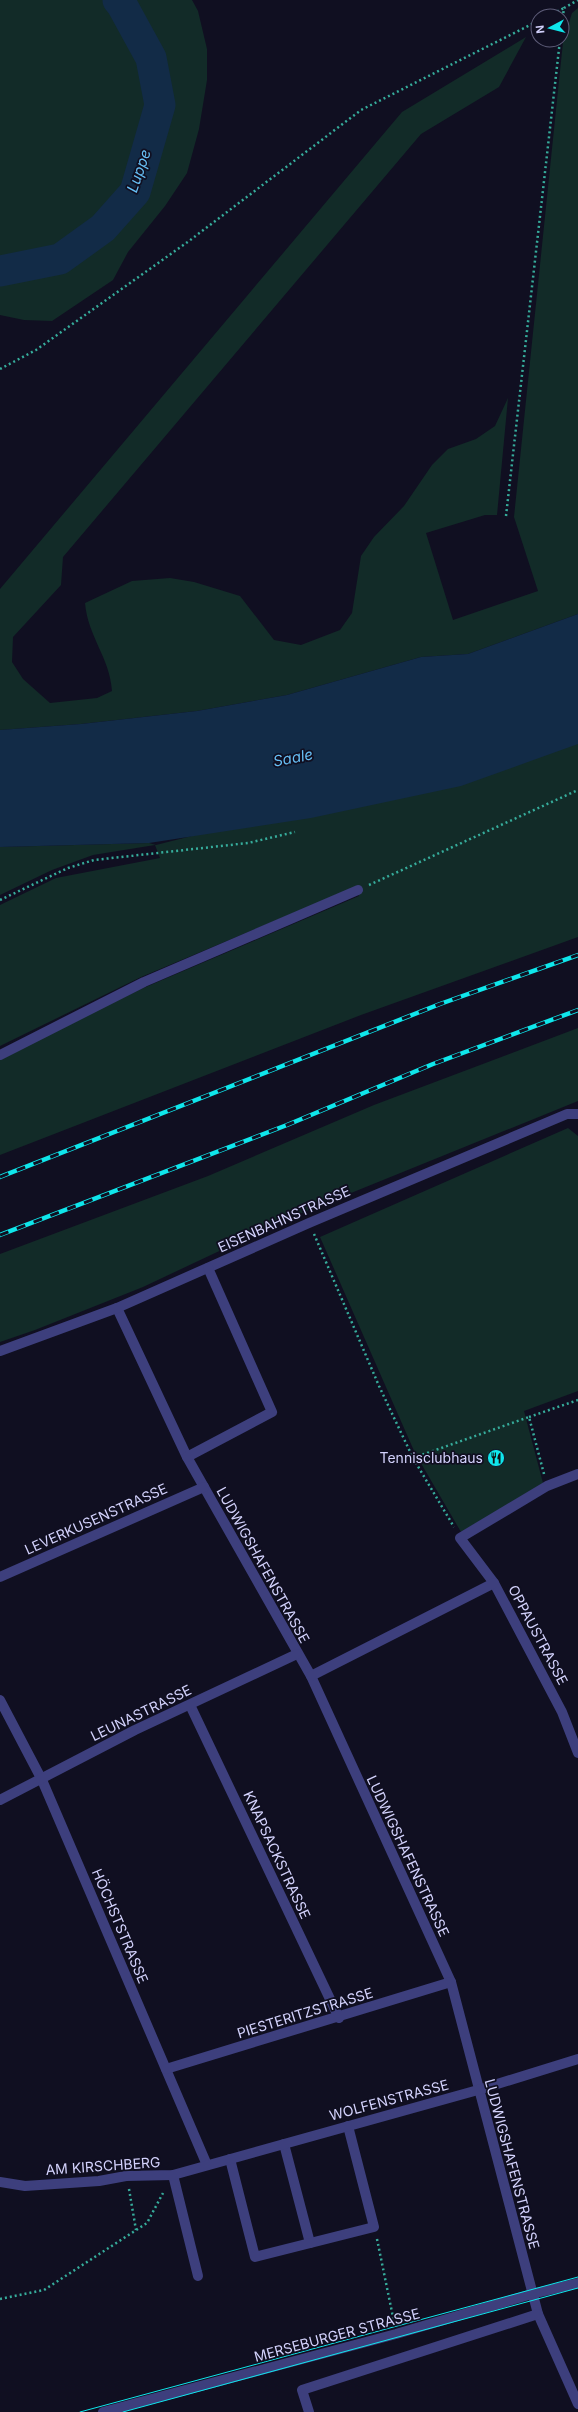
<svg xmlns="http://www.w3.org/2000/svg" width="578" height="2412" font-family="Inter,sans-serif">
<rect width="100%" height="100%" fill="#100f21"/>
<g fill="#122b28">
<path d="M 0,0 L 192,0 L 198,11 L 207,49 L 207,80 L 199,129 L 187,173 L 165,206 L 128,252 L 113,280 L 52,321 L 24,320 L 0,315 Z"/>
<path d="M 578,8 L 578,614 L 468,654 L 421,657 L 287,695 L 197,711 L 81,724 L 0,730 L 0,589 L 402,112 L 526,37 L 499,87 L 421,134 L 63,557 L 61,585 L 13,637 L 12,662 L 23,679 L 50,703 L 97,698 L 112,691 C 110,658 88,637 85,603 L 132,581 L 170,578 L 194,582 L 240,596 L 274,640 L 301,645 L 340,630 L 352,613 L 361,556 L 374,537 L 404,506 L 432,465 L 448,449 L 476,439 L 495,426 L 508,398 L 497,515 L 485,515 L 426,533 L 453,620 L 538,591 L 514,517 L 563,42 L 572,13 Z"/>
<path d="M 578,738 L 578,937 L 361,1015 L 0,1155 L 0,1058 L 141,989 L 359,896 L 355,887 L 141,977 L 0,1046 L 0,905 L 56,878 L 160,858 L 155,845 L 93,855 L 52,870 L 0,895 L 0,847 L 149,843 L 156,845 Z"/>
<path d="M 578,1028 L 578,1101 L 287,1219 L 143,1287 L 35,1330 L 0,1342 L 0,1254 L 208,1176 L 374,1105 Z"/>
<path d="M 568,1128 L 578,1136 L 578,1391 L 524,1411 L 543,1483 L 461,1532 L 415,1453 L 320,1237 Z"/>
</g>
<path fill="#122b47" d="M 578,614 L 578,744 L 461,786 L 311,818 L 149,843 L 0,847 L 0,730 L 81,724 L 197,711 L 287,695 L 421,657 L 468,654 Z"/>
<g fill="none" stroke-linecap="round" stroke-linejoin="round">
<path stroke="#122b47" stroke-width="31" d="M 0,271 L 60,259 L 103,228 L 135,192 L 160,105 L 151,58 L 122,5 L 118,0"/>
<g stroke="#36ac9b" stroke-width="2.5" stroke-dasharray="2 3" stroke-linecap="butt">
<path d="M 548,16 L 564,8"/>
<path d="M 562,23 L 564,8 L 578,0"/>
<path d="M 0,369 L 36,350 L 189,241 L 361,110 L 538,21"/>
<path d="M 506,516 L 560,40"/>
<path d="M 369,885 L 578,790"/>
<path d="M 0,900 L 68,868 L 94,860 L 248,843 L 295,832"/>
<path d="M 314,1234 L 379,1386 L 413,1458 L 454,1527"/>
<path d="M 529,1417 L 578,1400"/>
<path d="M 413,1458 L 529,1417 L 544,1474"/>
<path d="M 129,2189 L 136,2230"/>
<path d="M 377,2239 L 394,2322"/>
<path d="M 0,2299 L 44,2290 L 147,2223 L 163,2193"/>
</g>
<g stroke="#3d3f7d" stroke-width="10">
<path d="M 0,1055 L 144,982 L 358,890"/>
<path d="M 117,1308 L 187,1457 L 311,1676 L 451,1982 L 538,2314 L 578,2404"/>
<path d="M 0,1351 L 117,1308 L 309,1223 L 567,1114 L 578,1114"/>
<path d="M 187,1457 L 272,1412 L 208,1268"/>
<path d="M 578,1474 L 547,1486 L 460,1538 L 494,1583 L 562,1712 L 578,1753"/>
<path d="M 0,1577 L 204,1487"/>
<path d="M 311,1676 L 494,1583"/>
<path d="M 0,1700 L 42,1780 L 207,2165"/>
<path d="M 190,1705 L 339,2018"/>
<path d="M 0,1800 L 135,1730 L 297,1654"/>
<path d="M 166,2069 L 451,1982"/>
<path d="M 284,2144 L 310,2243"/>
<path d="M 230,2159 L 255,2257 L 374,2227 L 348,2126"/>
<path d="M 173,2175 L 198,2276"/>
<path d="M 0,2182 L 25,2186 L 99,2181 L 126,2176 L 173,2175 L 478,2090 L 578,2059"/>
<path d="M 103,2412 L 396,2334 L 532,2294 L 578,2283"/>
<path d="M 309,2412 L 302,2390 L 538,2314"/>
</g>
<g stroke="#0fe6eb" stroke-width="1">
<path d="M 80,2412 L 578,2277"/>
<path d="M 123,2412 L 578,2288"/>
</g>
<g stroke="#0fe6eb" stroke-width="4.5">
<g id="rail">
<path d="M 0,1177 L 440,1004 L 578,955"/>
<path d="M 0,1235 L 287,1125 L 433,1064 L 578,1010"/>
</g>
</g>
<use href="#rail" stroke="#100f21" stroke-width="3" stroke-dasharray="9" stroke-linecap="butt"/>
</g>
<defs>
<g id="restaurant-disc" transform="scale(0.9)"><circle r="9.5" fill="#0fe6eb" stroke="#100f21"/><path d="M-5-6h1v4h1v-4h1v4h1v-4h1v5L-1.5 .5V6h-2V.5L-5-1ZM5-6V6H3V1.5H1.5Q1.5-4 5-6Z" fill="#111"/></g>
</defs>
<g fill-rule="evenodd">
<use href="#restaurant-disc" x="496" y="1458"/>
</g>
<g text-anchor="middle" stroke-width="3.5" stroke-linejoin="round" paint-order="stroke">
<g font-size="14" fill="#d3d2fc" stroke="#100f21">
<text transform="translate(284 1219) rotate(-24)" y="5">EISENBAHNSTRASSE</text>
<text transform="translate(96 1519) rotate(-24)" y="5">LEVERKUSENSTRASSE</text>
<text transform="translate(263 1565) rotate(61)" y="5">LUDWIGSHAFENSTRASSE</text>
<text transform="translate(538 1635) rotate(62)" y="5">OPPAUSTRASSE</text>
<text transform="translate(141 1713) rotate(-26)" y="5">LEUNASTRASSE</text>
<text transform="translate(277 1855) rotate(65)" y="5">KNAPSACKSTRASSE</text>
<text transform="translate(408 1856) rotate(65)" y="5">LUDWIGSHAFENSTRASSE</text>
<text transform="translate(120 1926) rotate(67)" y="5">HÖCHSTSTRASSE</text>
<text transform="translate(305 2013) rotate(-17)" y="5">PIESTERITZSTRASSE</text>
<text transform="translate(389 2100) rotate(-15)" y="5">WOLFENSTRASSE</text>
<text transform="translate(512 2164) rotate(75)" y="5">LUDWIGSHAFENSTRASSE</text>
<text transform="translate(103 2166) rotate(-4)" y="5">AM KIRSCHBERG</text>
<text transform="translate(337 2335) rotate(-15)" y="5">MERSEBURGER STRASSE</text>
</g>
<g font-size="14" fill="#d3d2fc" stroke="#100f21" text-anchor="end">
<text x="483" y="1463">Tennisclubhaus</text>
</g>
<g font-size="15" font-style="italic" fill="#67bff5" stroke="#100f21">
<text transform="translate(139 171) rotate(-71)" y="5">Luppe</text>
<text transform="translate(293 758) rotate(-11)" y="5">Saale</text>
</g>
</g>
<g transform="translate(550 28) rotate(263)"><circle r="19" fill="#100f21" stroke="#5e5d79"/>
<path d="M0-3L7 15L0 10L-7 15Z" fill="#0fe6eb"/>
<text y="-6" font-size="11" font-weight="bold" text-anchor="middle" fill="#d3d2fc">N</text>
</g>
</svg>
